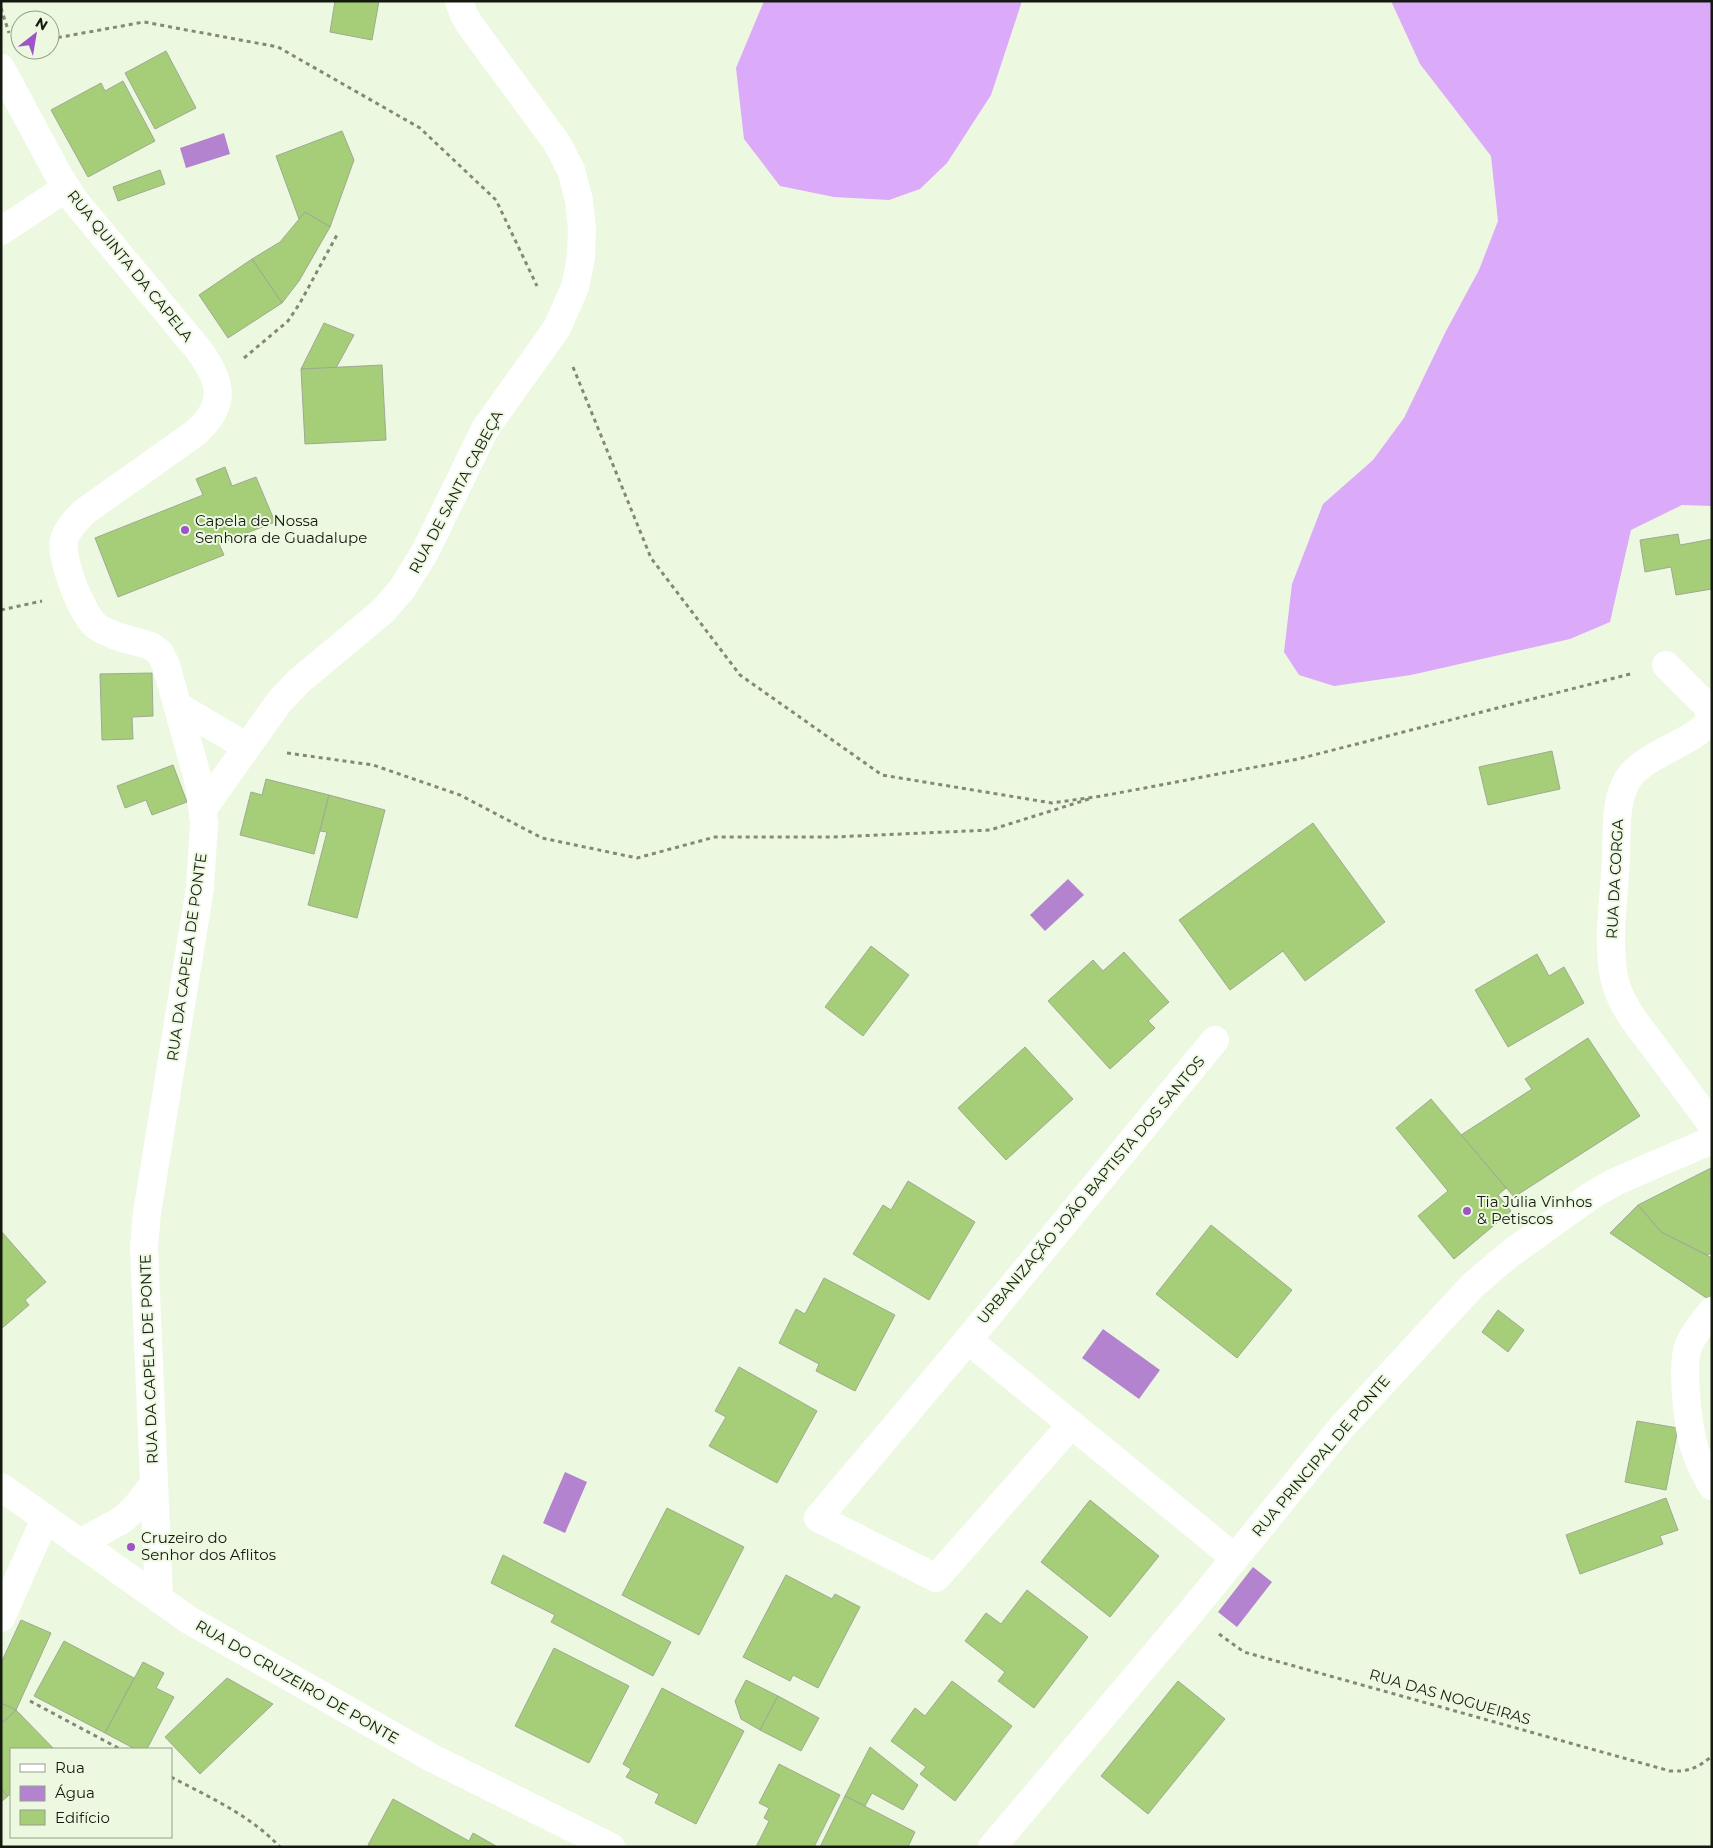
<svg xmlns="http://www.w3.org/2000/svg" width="1713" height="1848" font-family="Montserrat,sans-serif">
<rect width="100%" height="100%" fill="#ecf9e0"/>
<g fill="#dbaaf9">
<path d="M 764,1 L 1022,1 L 991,95 L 947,163 L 920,189 L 889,200 L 834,197 L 780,186 L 744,139 L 736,68 Z"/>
<path d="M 1391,1 L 1712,1 L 1712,506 L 1682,505 L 1631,530 L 1610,622 L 1570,639 L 1411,675 L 1334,686 L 1299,675 L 1284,652 L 1292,584 L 1323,504 L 1373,460 L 1404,418 L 1446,331 L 1479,270 L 1498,221 L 1491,156 L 1420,64 Z"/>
</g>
<g fill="#b383cf">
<path d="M 224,133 L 230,154 L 186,168 L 180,148 Z"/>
<path d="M 1068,879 L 1084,895 L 1045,931 L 1030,915 Z"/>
<path d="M 1103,1329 L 1160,1370 L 1139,1399 L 1082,1358 Z"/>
<path d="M 565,1472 L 587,1482 L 565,1533 L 543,1523 Z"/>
<path d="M 1253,1567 L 1272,1582 L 1237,1627 L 1218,1612 Z"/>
</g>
<g fill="#a6cd77" stroke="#9eaa93">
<path d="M 335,1 L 379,1 L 372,40 L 330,32 Z"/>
<path d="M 166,51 L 196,108 L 155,129 L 125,73 Z"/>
<path d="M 123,81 L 155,141 L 88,177 L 51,110 L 101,83 L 105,91 Z"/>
<path d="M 342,131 L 354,160 L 330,227 L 305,212 L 299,219 L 276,156 Z"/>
<path d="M 160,170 L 165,184 L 118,201 L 113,187 Z"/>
<path d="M 305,212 L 330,227 L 299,281 L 282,303 L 252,259 L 280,242 Z"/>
<path d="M 252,259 L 282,303 L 228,338 L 199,295 Z"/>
<path d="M 324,323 L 354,335 L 336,368 L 301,369 Z"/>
<path d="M 382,365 L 386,440 L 305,444 L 301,369 Z"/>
<path d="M 225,467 L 232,486 L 256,477 L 275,522 L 219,544 L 224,555 L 118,597 L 95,538 L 203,495 L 196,479 Z"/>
<path d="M 1678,534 L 1680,545 L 1712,539 L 1712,589 L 1676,595 L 1671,567 L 1645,572 L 1640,540 Z"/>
<path d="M 152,673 L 153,716 L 132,717 L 133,739 L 102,740 L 100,674 Z"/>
<path d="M 1552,751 L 1560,789 L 1488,805 L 1479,767 Z"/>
<path d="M 173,765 L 187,802 L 152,815 L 146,800 L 125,808 L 117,786 Z"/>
<path d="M 266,779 L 329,795 L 314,854 L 240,835 L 251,792 L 262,795 Z"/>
<path d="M 329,795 L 385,810 L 357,918 L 308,905 L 327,832 L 320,831 Z"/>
<path d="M 1313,823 L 1385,922 L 1305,981 L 1283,951 L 1230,990 L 1179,920 Z"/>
<path d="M 871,946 L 909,975 L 863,1036 L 825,1007 Z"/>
<path d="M 1124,952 L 1169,1002 L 1148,1021 L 1155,1028 L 1110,1069 L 1048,1001 L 1093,960 L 1103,971 Z"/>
<path d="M 1537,954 L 1549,976 L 1564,967 L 1584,1003 L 1508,1047 L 1475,990 Z"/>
<path d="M 1588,1038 L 1640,1116 L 1514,1197 L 1461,1135 L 1532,1089 L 1525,1079 Z"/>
<path d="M 1025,1047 L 1073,1099 L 1006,1160 L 958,1108 Z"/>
<path d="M 1431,1099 L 1506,1188 L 1498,1195 L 1511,1211 L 1454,1259 L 1418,1216 L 1448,1191 L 1396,1128 Z"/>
<path d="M 1711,1168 L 1712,1253 L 1707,1255 L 1661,1232 L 1638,1205 Z"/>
<path d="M 908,1181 L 975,1222 L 929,1300 L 853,1254 L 883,1205 L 891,1210 Z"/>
<path d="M 1638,1205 L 1661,1232 L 1712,1258 L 1712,1293 L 1708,1299 L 1610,1233 Z"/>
<path d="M 1211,1225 L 1292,1290 L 1237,1358 L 1156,1294 Z"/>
<path d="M 1,1231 L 46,1282 L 25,1300 L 29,1305 L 1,1329 Z"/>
<path d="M 824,1278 L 895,1315 L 855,1391 L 816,1371 L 819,1364 L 779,1343 L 796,1309 L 805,1314 Z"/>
<path d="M 1498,1310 L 1524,1330 L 1508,1352 L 1482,1332 Z"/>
<path d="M 739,1367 L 817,1411 L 777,1483 L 709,1446 L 726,1417 L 715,1411 Z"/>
<path d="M 1637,1421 L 1678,1428 L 1666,1490 L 1625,1482 Z"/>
<path d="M 1666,1498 L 1678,1530 L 1660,1536 L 1663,1544 L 1580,1574 L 1566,1535 Z"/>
<path d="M 1090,1500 L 1159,1556 L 1110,1617 L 1041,1562 Z"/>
<path d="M 667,1508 L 744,1547 L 699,1635 L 622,1595 Z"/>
<path d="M 503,1555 L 671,1642 L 653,1676 L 551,1622 L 555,1615 L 491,1583 Z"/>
<path d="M 786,1575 L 832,1599 L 835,1594 L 860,1607 L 818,1688 L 793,1675 L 790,1681 L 743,1657 Z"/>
<path d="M 1027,1590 L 1088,1637 L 1034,1708 L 998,1681 L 1005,1672 L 965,1641 L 986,1613 L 1001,1624 Z"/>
<path d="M 21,1620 L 51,1633 L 16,1710 L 1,1703 L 1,1663 Z"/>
<path d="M 64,1641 L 134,1678 L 105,1733 L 34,1696 Z"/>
<path d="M 554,1648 L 629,1686 L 589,1763 L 515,1726 Z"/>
<path d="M 143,1662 L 164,1673 L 156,1688 L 174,1697 L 147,1749 L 135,1749 L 105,1733 Z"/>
<path d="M 227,1678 L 273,1704 L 200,1774 L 165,1737 Z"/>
<path d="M 746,1680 L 778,1696 L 760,1730 L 741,1719 L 735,1701 Z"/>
<path d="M 952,1681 L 1012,1726 L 955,1801 L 920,1774 L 926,1767 L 891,1741 L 915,1708 L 925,1716 Z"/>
<path d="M 1178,1681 L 1225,1719 L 1148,1814 L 1101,1776 Z"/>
<path d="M 662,1688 L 744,1731 L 696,1824 L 655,1803 L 659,1794 L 626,1777 L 631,1769 L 623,1764 Z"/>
<path d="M 778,1696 L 819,1718 L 801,1751 L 760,1730 Z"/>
<path d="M 1,1703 L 16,1710 L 1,1724 Z"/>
<path d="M 16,1710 L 54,1749 L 11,1749 L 11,1793 L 8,1796 L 1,1789 L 1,1724 Z"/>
<path d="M 870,1747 L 918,1785 L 903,1810 L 872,1793 L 865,1806 L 845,1796 Z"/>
<path d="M 779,1764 L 840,1795 L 814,1847 L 756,1847 L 769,1821 L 764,1818 L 769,1808 L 759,1803 Z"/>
<path d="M 1,1789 L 8,1796 L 1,1802 Z"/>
<path d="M 845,1796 L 915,1832 L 908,1847 L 820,1847 Z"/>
<path d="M 393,1799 L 469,1841 L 473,1833 L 496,1846 L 371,1847 L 368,1845 Z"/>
</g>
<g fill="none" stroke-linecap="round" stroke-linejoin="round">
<g stroke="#818a79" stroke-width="3" stroke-dasharray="4 4" stroke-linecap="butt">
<path d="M 1,8 L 9,33"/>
<path d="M 50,39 L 144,22 L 278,47 L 420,128 L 496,200 L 537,286"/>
<path d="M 244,358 L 288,321 L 300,303 L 338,233"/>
<path d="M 573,367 L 651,558 L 740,675 L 882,775 L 1052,803 L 1102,796 L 1298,759 L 1634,673"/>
<path d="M 1,610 L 42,601"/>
<path d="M 287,753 L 373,765 L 460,795 L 542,838 L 637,858 L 715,837 L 834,837 L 990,830 L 1089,799"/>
<path d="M 1219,1634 L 1244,1652 L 1670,1771 C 1688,1772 1698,1768 1712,1756"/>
<path d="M 30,1701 L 120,1749"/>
<path d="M 171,1777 C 209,1797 250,1815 280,1847"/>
</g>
<g stroke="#fff" stroke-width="28">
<path d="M 1,68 L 59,176 L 74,200 L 198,349 C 222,381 228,405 194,434 L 84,512 C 76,520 67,529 64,540 C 60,559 82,614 96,626 C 109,636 135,641 151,646 L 160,653 L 166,665 L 199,783 L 204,823 L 200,888 L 147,1213 L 144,1247 L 159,1599"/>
<path d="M 1,231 L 66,188"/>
<path d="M 1666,665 L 1706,705 L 1711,716 C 1704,741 1646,751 1628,779 C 1614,801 1617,835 1616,860 C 1614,898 1607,940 1614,977 C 1620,1006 1641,1029 1658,1052 C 1676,1076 1694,1101 1712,1125"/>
<path d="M 178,706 L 247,747"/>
<path d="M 203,809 L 279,702 L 299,681 L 383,611 L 402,589 L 425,552 L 485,429 L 557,328 L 575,287 L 581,258 L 582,228 L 579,200 L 571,170 L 557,143 L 470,25 L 464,15 L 459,1"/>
<path d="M 1712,1311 C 1703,1322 1693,1334 1688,1347 C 1681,1367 1688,1425 1694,1447 C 1698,1461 1705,1473 1712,1486"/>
<path d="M 968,1340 L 1235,1558"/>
<path d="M 1071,1425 L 936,1578 L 818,1518 L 968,1340 L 1215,1040"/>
<path d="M 1,1487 L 189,1620 L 432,1758 L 611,1847"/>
<path d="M 80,1543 L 122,1520 L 135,1508 L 154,1484"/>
<path d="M 1,1618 L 45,1519"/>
<path d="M 992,1847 L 1190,1613 L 1341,1428 L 1473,1285 L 1511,1253 L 1592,1195 L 1617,1181 L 1712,1140"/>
</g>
</g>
<g fill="#9e54c6" stroke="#ecf9e0" stroke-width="2">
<circle cx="185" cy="530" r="5"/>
<circle cx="1467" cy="1211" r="5"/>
<circle cx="131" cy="1547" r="5"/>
</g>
<g text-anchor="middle" stroke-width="4" stroke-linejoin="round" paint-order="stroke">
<g font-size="15" fill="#151910" stroke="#ecf9e0">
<text transform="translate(130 266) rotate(51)" y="5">RUA QUINTA DA CAPELA</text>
<text transform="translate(456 492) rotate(-62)" y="5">RUA DE SANTA CABEÇA</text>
<text transform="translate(1615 879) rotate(-87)" y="5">RUA DA CORGA</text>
<text transform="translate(187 957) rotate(-82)" y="5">RUA DA CAPELA DE PONTE</text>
<text transform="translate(1091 1190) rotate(-50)" y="5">URBANIZAÇÃO JOÃO BAPTISTA DOS SANTOS</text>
<text transform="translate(149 1359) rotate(-92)" y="5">RUA DA CAPELA DE PONTE</text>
<text transform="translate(1321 1456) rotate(-50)" y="5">RUA PRINCIPAL DE PONTE</text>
<text transform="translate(297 1682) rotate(30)" y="5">RUA DO CRUZEIRO DE PONTE</text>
<text transform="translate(1450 1697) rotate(16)" y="5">RUA DAS NOGUEIRAS</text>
</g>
<g font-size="15" fill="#151910" stroke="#ecf9e0" text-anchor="start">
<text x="195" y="526">Capela de Nossa<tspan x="195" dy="17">Senhora de Guadalupe</tspan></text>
<text x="1477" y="1207">Tia Júlia Vinhos<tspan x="1477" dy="17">&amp; Petiscos</tspan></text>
<text x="141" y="1543">Cruzeiro do<tspan x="141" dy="17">Senhor dos Aflitos</tspan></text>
</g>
</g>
<rect width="1713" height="1848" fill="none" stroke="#151910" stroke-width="5"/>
<rect x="10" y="1748" width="162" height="90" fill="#ecf9e0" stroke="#969f8d"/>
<rect x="20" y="1764" width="25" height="8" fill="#ffffff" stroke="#969f8d"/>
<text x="55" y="1773" font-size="15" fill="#151910">Rua</text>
<rect x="20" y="1786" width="25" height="15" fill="#b383cf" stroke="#969f8d"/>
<text x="55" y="1798" font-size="15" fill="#151910">Água</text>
<rect x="20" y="1810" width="25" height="15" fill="#a6cd77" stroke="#969f8d"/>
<text x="55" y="1823" font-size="15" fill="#151910">Edifício</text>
<g transform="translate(35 35) rotate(31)"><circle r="24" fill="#ecf9e0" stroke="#969f8d"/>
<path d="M0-4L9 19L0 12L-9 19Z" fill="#9e54c6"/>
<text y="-8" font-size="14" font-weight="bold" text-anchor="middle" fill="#151910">N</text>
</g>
</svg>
